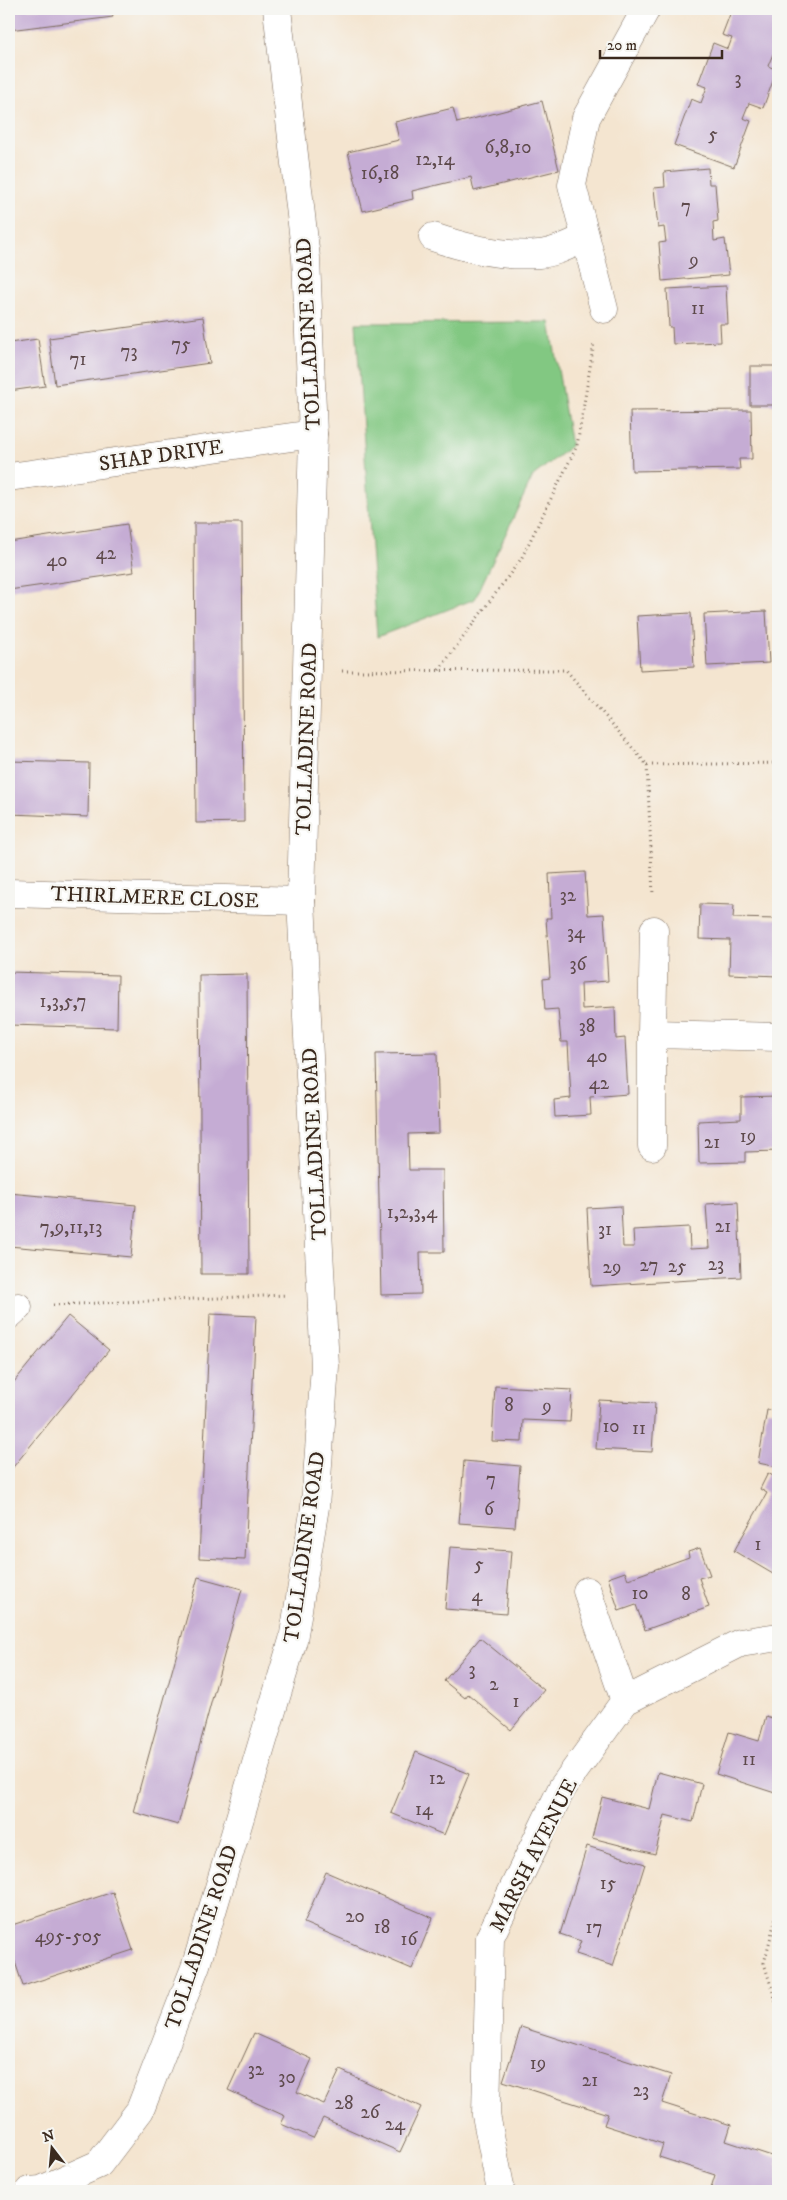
<svg xmlns="http://www.w3.org/2000/svg" width="787" height="2200" font-family="'IM FELL DW Pica',serif">
<rect width="100%" height="100%" fill="#f6f6f2"/>
<filter id="ink" filterUnits="userSpaceOnUse"><feTurbulence type="fractalNoise" baseFrequency=".02" numOctaves="2"/><feDisplacementMap in="SourceGraphic" scale="10" xChannelSelector="R" yChannelSelector="G"/><feConvolveMatrix kernelMatrix="1 2 1 2 8 2 1 2 1" color-interpolation-filters="sRGB"/></filter>
<filter id="wash" filterUnits="userSpaceOnUse"><feTurbulence type="fractalNoise" baseFrequency=".0096" numOctaves="4" result="noise"/><feDisplacementMap in="SourceGraphic" scale="20" xChannelSelector="R" yChannelSelector="G"/><feGaussianBlur stdDeviation="1.12" result="paint"/><feColorMatrix in="noise" values="0 0 0 0 0 0 0 0 0 0 0 0 0 0 0 0 0 1.4 0 .05"/><feComposite in="paint" operator="in"/></filter>
<g filter="url(#wash)">
<rect width="100%" height="100%" fill="#f4e5d0"/>
<path fill="#82c882" stroke="#5e7950" d="M 550,322 L 571,446 L 533,476 L 475,599 L 377,637 L 356,323 Z"/>
<g id="blocks">
<g fill="#c5acd4">
<path d="M 9,9 L 112,9 L 113,17 L 9,30 Z"/>
<path d="M 732,9 L 778,9 L 778,56 L 773,54 L 768,66 L 777,70 L 763,108 L 749,103 L 743,118 L 751,121 L 734,167 L 674,145 L 691,99 L 701,103 L 707,87 L 698,84 L 713,43 L 728,49 L 732,38 L 722,35 Z"/>
<path d="M 542,101 L 559,170 L 474,191 L 471,177 L 412,191 L 413,199 L 363,211 L 348,152 L 399,140 L 395,122 L 453,108 L 457,123 Z"/>
<path d="M 708,168 L 709,184 L 715,184 L 718,221 L 713,222 L 714,241 L 725,239 L 729,275 L 662,281 L 659,243 L 666,242 L 664,227 L 658,228 L 654,188 L 665,187 L 664,172 Z"/>
<path d="M 726,286 L 728,324 L 720,324 L 721,342 L 673,344 L 672,327 L 669,327 L 667,289 Z"/>
<path d="M 203,317 L 210,363 L 55,385 L 49,338 Z"/>
<path d="M 38,339 L 45,386 L 9,391 L 9,343 Z"/>
<rect x="750" y="366" width="28" height="39"/>
<path d="M 751,410 L 752,459 L 739,459 L 740,469 L 632,471 L 630,411 Z"/>
<path d="M 194,523 L 242,523 L 244,822 L 196,823 Z"/>
<path d="M 127,524 L 134,572 L 9,590 L 9,542 Z"/>
<path d="M 766,611 L 769,663 L 707,666 L 704,614 Z"/>
<path d="M 691,613 L 694,667 L 640,670 L 637,616 Z"/>
<path d="M 9,761 L 89,763 L 88,817 L 9,814 Z"/>
<path d="M 585,872 L 588,915 L 604,914 L 608,981 L 581,983 L 582,1009 L 615,1007 L 616,1039 L 625,1038 L 628,1094 L 590,1097 L 591,1115 L 555,1117 L 554,1100 L 571,1098 L 568,1042 L 561,1042 L 558,1009 L 545,1010 L 543,979 L 550,978 L 546,918 L 551,918 L 549,874 Z"/>
<path d="M 700,904 L 734,905 L 733,918 L 778,919 L 778,976 L 729,974 L 730,940 L 699,939 Z"/>
<path d="M 9,972 L 118,975 L 117,1028 L 9,1025 Z"/>
<path d="M 247,974 L 249,1274 L 201,1274 L 199,975 Z"/>
<path d="M 437,1053 L 439,1133 L 408,1134 L 409,1170 L 443,1170 L 444,1252 L 420,1252 L 421,1294 L 381,1295 L 376,1054 Z"/>
<path d="M 778,1096 L 778,1151 L 745,1152 L 745,1162 L 699,1163 L 698,1121 L 741,1119 L 741,1097 Z"/>
<path d="M 9,1193 L 136,1205 L 131,1257 L 9,1246 Z"/>
<path d="M 738,1202 L 741,1277 L 591,1286 L 587,1208 L 621,1206 L 623,1247 L 634,1247 L 633,1230 L 689,1227 L 690,1249 L 709,1248 L 706,1204 Z"/>
<path d="M 210,1314 L 256,1316 L 245,1560 L 199,1558 Z"/>
<path d="M 68,1316 L 109,1350 L 9,1472 L 9,1388 Z"/>
<path d="M 495,1386 L 572,1390 L 570,1422 L 523,1420 L 522,1442 L 492,1441 Z"/>
<path d="M 599,1400 L 655,1403 L 652,1452 L 596,1449 Z"/>
<path d="M 767,1410 L 778,1411 L 778,1467 L 758,1463 Z"/>
<path d="M 464,1461 L 520,1466 L 515,1527 L 459,1523 Z"/>
<path d="M 768,1473 L 778,1479 L 778,1577 L 734,1551 L 767,1493 L 760,1489 Z"/>
<path d="M 450,1547 L 511,1551 L 506,1614 L 445,1609 Z"/>
<path d="M 700,1548 L 710,1575 L 699,1578 L 709,1607 L 645,1630 L 636,1605 L 619,1611 L 608,1578 L 625,1572 L 628,1579 L 689,1557 L 688,1552 Z"/>
<path d="M 198,1577 L 242,1589 L 178,1825 L 133,1812 Z"/>
<path d="M 480,1638 L 544,1690 L 511,1730 L 468,1694 L 465,1698 L 444,1681 Z"/>
<path d="M 766,1716 L 778,1720 L 778,1794 L 716,1774 L 729,1732 L 759,1741 Z"/>
<path d="M 416,1752 L 469,1774 L 444,1835 L 391,1813 Z"/>
<path d="M 658,1772 L 702,1784 L 693,1822 L 665,1815 L 655,1854 L 592,1838 L 602,1797 L 649,1809 Z"/>
<path d="M 587,1846 L 645,1864 L 613,1966 L 576,1954 L 581,1941 L 560,1934 Z"/>
<path d="M 326,1872 L 433,1918 L 412,1969 L 304,1923 Z"/>
<path d="M 113,1892 L 133,1950 L 23,1986 L 9,1944 L 9,1926 Z"/>
<path d="M 521,2027 L 671,2075 L 662,2103 L 731,2125 L 726,2141 L 778,2158 L 776,2165 L 778,2166 L 778,2191 L 710,2191 L 715,2175 L 659,2157 L 663,2144 L 604,2125 L 608,2114 L 503,2081 Z"/>
<path d="M 254,2033 L 312,2059 L 297,2092 L 312,2099 L 324,2104 L 340,2070 L 421,2107 L 400,2152 L 323,2118 L 313,2138 L 281,2124 L 285,2116 L 228,2090 Z"/>
</g>
</g>
</g>
<g filter="url(#ink)">
<use href="#blocks" fill-opacity="0" stroke="#7c6b5c" stroke-width="1"/>
<g fill="none" stroke-linecap="round" stroke-linejoin="round">
<g stroke="#7c6b5c" stroke-width="29">
<g id="minor">
<path d="M 433,237 C 465,248 504,257 539,254 C 555,253 571,244 585,238"/>
<path d="M 604,309 L 572,185 L 586,118 L 646,9"/>
<path d="M 9,477 L 313,434"/>
<path d="M 9,893 L 301,901"/>
<path d="M 652,1034 L 654,930"/>
<path d="M 652,1146 L 652,1034 L 778,1037"/>
<path d="M 9,1315 L 18,1307"/>
<path d="M 587,1591 L 625,1701"/>
<path d="M 29,2191 L 41,2190 L 99,2164 L 140,2110 L 196,1965 L 293,1640 L 315,1507 L 325,1366 L 301,901 L 313,434 L 306,258 L 277,9"/>
<path d="M 501,2191 L 486,2115 L 490,1937 L 562,1788 L 625,1701 L 740,1643 L 778,1637"/>
</g>
</g>
<g stroke="#7c6b5c" stroke-width="3" stroke-dasharray="1 4" stroke-linecap="butt">
<path d="M 439,670 L 521,559 L 577,446 L 594,343"/>
<path d="M 342,671 L 566,670 L 647,765 L 653,895"/>
<path d="M 647,765 L 778,763"/>
<path d="M 53,1305 L 287,1295"/>
<path d="M 778,1909 L 764,1963 L 778,2009"/>
</g>
<use href="#minor" stroke="#fff" stroke-width="28"/>
</g>
</g>
<g text-anchor="middle" stroke-width="4.5" stroke-linejoin="round" paint-order="stroke">
<g font-size="19" fill="#5e4a4c">
<text x="738" y="84">3</text>
<text x="713" y="140">5</text>
<text x="508" y="153">6,8,10</text>
<text x="435" y="165">12,14</text>
<text x="380" y="179">16,18</text>
<text x="686" y="212">7</text>
<text x="694" y="266">9</text>
<text x="698" y="314">11</text>
<text x="181" y="350">75</text>
<text x="129" y="357">73</text>
<text x="78" y="365">71</text>
<text x="106" y="559">42</text>
<text x="57" y="566">40</text>
<text x="568" y="901">32</text>
<text x="576" y="938">34</text>
<text x="578" y="970">36</text>
<text x="63" y="1007">1,3,5,7</text>
<text x="587" y="1032">38</text>
<text x="597" y="1062">40</text>
<text x="599" y="1089">42</text>
<text x="748" y="1142">19</text>
<text x="712" y="1148">21</text>
<text x="412" y="1218">1,2,3,4</text>
<text x="723" y="1232">21</text>
<text x="71" y="1233">7,9,11,13</text>
<text x="605" y="1235">31</text>
<text x="716" y="1270">23</text>
<text x="649" y="1271">27</text>
<text x="677" y="1272">25</text>
<text x="612" y="1273">29</text>
<text x="509" y="1411">8</text>
<text x="547" y="1412">9</text>
<text x="611" y="1432">10</text>
<text x="639" y="1434">11</text>
<text x="491" y="1485">7</text>
<text x="489" y="1515">6</text>
<text x="758" y="1550">1</text>
<text x="479" y="1570">5</text>
<text x="640" y="1599">10</text>
<text x="686" y="1600">8</text>
<text x="477" y="1601">4</text>
<text x="472" y="1675">3</text>
<text x="494" y="1690">2</text>
<text x="516" y="1707">1</text>
<text x="749" y="1765">11</text>
<text x="437" y="1784">12</text>
<text x="424" y="1815">14</text>
<text x="608" y="1889">15</text>
<text x="355" y="1922">20</text>
<text x="382" y="1933">18</text>
<text x="594" y="1933">17</text>
<text x="68" y="1942">495-505</text>
<text x="409" y="1945">16</text>
<text x="538" y="2069">19</text>
<text x="256" y="2075">32</text>
<text x="287" y="2083">30</text>
<text x="590" y="2086">21</text>
<text x="641" y="2096">23</text>
<text x="344" y="2109">28</text>
<text x="370" y="2118">26</text>
<text x="395" y="2130">24</text>
</g>
<g font-size="21" fill="#3b2a1e" stroke="#f6f6f2">
<text transform="translate(308 334) rotate(-93)" y="7">TOLLADINE ROAD</text>
<text transform="translate(161 455) rotate(-8)" y="7">SHAP DRIVE</text>
<text transform="translate(306 739) rotate(-88)" y="7">TOLLADINE ROAD</text>
<text transform="translate(155 897) rotate(2)" y="7">THIRLMERE CLOSE</text>
<text transform="translate(314 1144) rotate(-93)" y="7">TOLLADINE ROAD</text>
<text transform="translate(304 1547) rotate(-82)" y="7">TOLLADINE ROAD</text>
<text transform="translate(533 1855) rotate(-63)" y="7">MARSH AVENUE</text>
<text transform="translate(201 1937) rotate(-72)" y="7">TOLLADINE ROAD</text>
</g>
</g>
<rect width="787" height="2200" fill="none" stroke="#f6f6f2" stroke-width="30"/>
<g transform="translate(52 2148) rotate(344)" stroke="#f6f6f2" stroke-width="4" paint-order="stroke">
<path d="M0-4L9 19L0 12L-9 19Z" fill="#3b2a1e"/>
<text y="-8" font-size="14" font-weight="bold" text-anchor="middle" fill="#3b2a1e">N</text>
</g>
<path d="M600 50v8h122v-8" fill="none" stroke="#3b2a1e" stroke-width="2.5"/>
<text x="607" y="50" font-size="15" fill="#3b2a1e" stroke="#f6f6f2" stroke-width="4" paint-order="stroke">20 m</text>
</svg>
